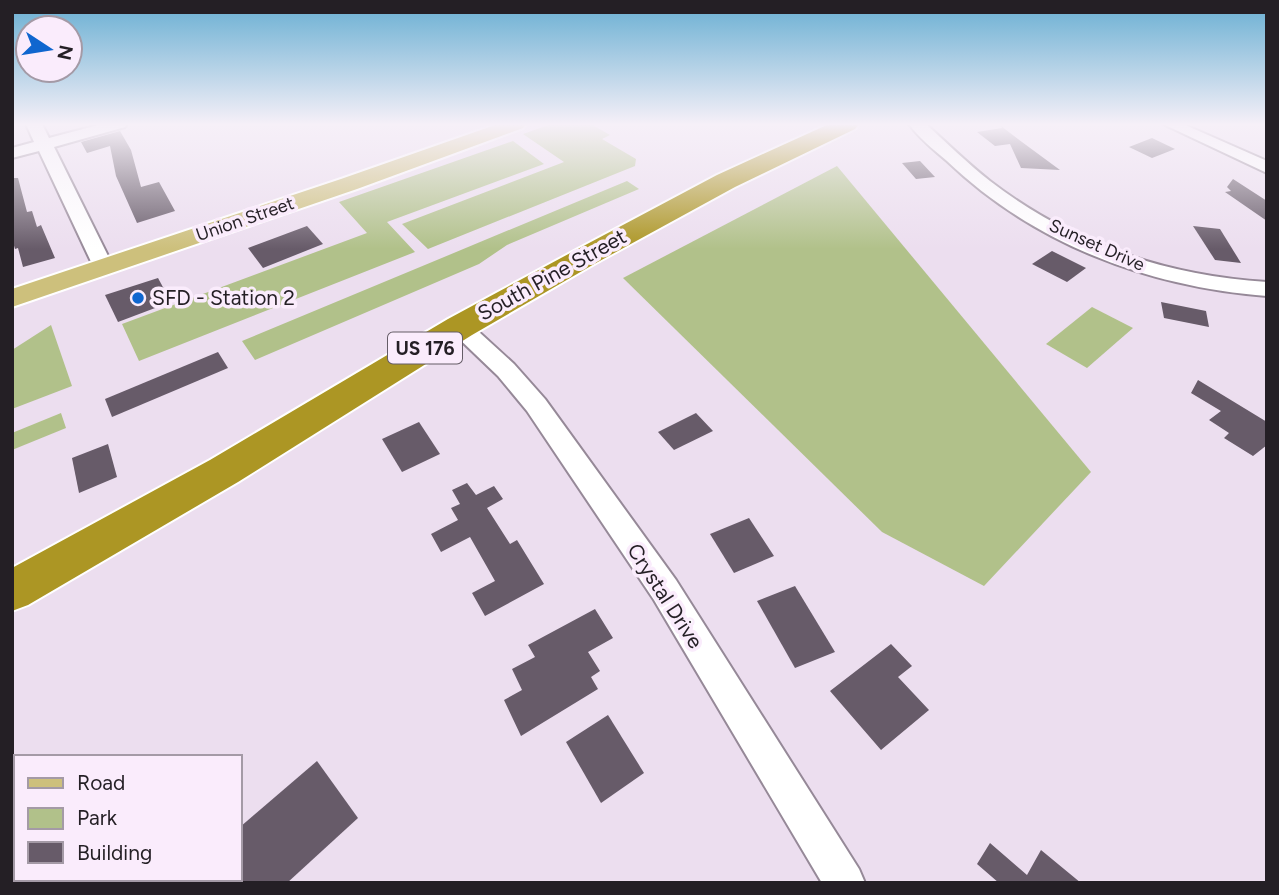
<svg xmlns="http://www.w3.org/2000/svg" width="1279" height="895" font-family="Figtree,sans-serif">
<rect width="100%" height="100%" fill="#ecdeef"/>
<g fill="#b1c18a">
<path d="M 551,124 L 591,124 L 610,135 L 602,139 L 636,159 L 635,166 L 428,249 L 402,224 L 564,162 L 523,134 Z"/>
<path d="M 513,141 L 544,164 L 387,222 L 415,252 L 139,361 L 122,324 L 367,233 L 339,202 Z"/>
<path d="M 837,166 L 1091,472 L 984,586 L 882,532 L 623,278 Z"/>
<path d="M 627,181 L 639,189 L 507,245 L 479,264 L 255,360 L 242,341 Z"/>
<path d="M 1092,307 L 1133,328 L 1087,368 L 1046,344 Z"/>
<path d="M 51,325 L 72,386 L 12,409 L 12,350 Z"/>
<path d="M 61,413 L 66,428 L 12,450 L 12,433 Z"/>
</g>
<g fill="#675b69">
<path d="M 1001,126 L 1022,142 L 1060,170 L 1021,168 L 1010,144 L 995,146 L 977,132 L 1002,128 Z"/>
<path d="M 120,131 L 131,150 L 141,187 L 159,182 L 175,211 L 137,223 L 116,176 L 110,146 L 87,153 L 81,142 Z"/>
<path d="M 1152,138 L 1175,149 L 1152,158 L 1129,147 Z"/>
<path d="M 920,161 L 935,177 L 916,179 L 902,163 Z"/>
<path d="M 12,178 L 18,178 L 27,212 L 32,211 L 37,227 L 41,225 L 55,258 L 23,267 L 18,248 L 15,249 L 12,239 Z"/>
<path d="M 1233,179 L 1267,201 L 1267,221 L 1225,192 L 1231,191 L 1227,187 Z"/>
<path d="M 307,226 L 323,244 L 263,268 L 248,248 Z"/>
<path d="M 1193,226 L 1220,229 L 1241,263 L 1215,260 Z"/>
<path d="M 1052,251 L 1086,268 L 1067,282 L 1032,264 Z"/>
<path d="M 158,278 L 171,302 L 118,322 L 105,295 Z"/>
<path d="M 1161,302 L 1206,311 L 1209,327 L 1164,318 Z"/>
<path d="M 218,352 L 228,368 L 112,417 L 105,399 Z"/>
<path d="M 1198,380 L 1267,422 L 1267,445 L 1253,456 L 1224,438 L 1229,433 L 1209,420 L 1221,411 L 1191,393 Z"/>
<path d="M 696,413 L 713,431 L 674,450 L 658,432 Z"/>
<path d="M 419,422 L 440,454 L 402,472 L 382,439 Z"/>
<path d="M 108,444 L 117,477 L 79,493 L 72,458 Z"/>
<path d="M 467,483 L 476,495 L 494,486 L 503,499 L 487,508 L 510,544 L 517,540 L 544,584 L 485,616 L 472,593 L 495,581 L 470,537 L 441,552 L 431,534 L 458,520 L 451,508 L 460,504 L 452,490 Z"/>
<path d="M 749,518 L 774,556 L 734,573 L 710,534 Z"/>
<path d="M 795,586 L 835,652 L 795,668 L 757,601 Z"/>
<path d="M 595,609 L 613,638 L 588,652 L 600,671 L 591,677 L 598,689 L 521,736 L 504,700 L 522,690 L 512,669 L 535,657 L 528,645 Z"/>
<path d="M 891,644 L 912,666 L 898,677 L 929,710 L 881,750 L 830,691 Z"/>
<path d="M 608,715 L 644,773 L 601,803 L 566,742 Z"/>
<path d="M 317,761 L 358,818 L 287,883 L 240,883 L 240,827 Z"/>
<path d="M 990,843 L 1027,875 L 1041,850 L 1081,883 L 999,883 L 977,864 Z"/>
</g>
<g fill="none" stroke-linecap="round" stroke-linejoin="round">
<g stroke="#968998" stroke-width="4">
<g id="minor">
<path d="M 26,124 L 42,124 L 49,138 L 102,124 L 127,124 L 125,127 L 54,147 L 114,268 L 111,272 L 97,272 L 94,268 L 39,151 L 12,158 L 12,148 L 34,142 Z"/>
<path d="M 909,124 L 926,124 C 947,143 967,163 990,181 C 1070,243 1166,276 1267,282 L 1267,296 C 1148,287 1034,244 947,161 C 934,150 919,138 909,124 Z"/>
<path d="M 1163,124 L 1183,124 L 1267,161 L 1267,173 Z"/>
<path d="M 460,320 L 468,322 L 514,364 L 545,399 L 676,580 L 859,869 L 865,883 L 822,883 L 654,600 L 527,411 L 498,376 L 452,332 L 449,327 L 452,322 Z"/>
</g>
</g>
<g stroke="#fff" stroke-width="4">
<path id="major" d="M 498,124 L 526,124 L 523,128 L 357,189 L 12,307 L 12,289 L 341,179 Z"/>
</g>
<g stroke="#fff" stroke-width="4">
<path id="highway" d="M 829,124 L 859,124 L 855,129 L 735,187 L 596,263 L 472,335 L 238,482 L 28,605 L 12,611 L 12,568 L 210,460 L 448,319 L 574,251 L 717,175 Z"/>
</g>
<use href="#minor" fill="#fff" fill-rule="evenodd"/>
<use href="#major" fill="#cdc07c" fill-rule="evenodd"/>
<use href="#highway" fill="#ac9624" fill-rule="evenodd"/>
</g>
<linearGradient id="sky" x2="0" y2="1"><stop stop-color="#67aed2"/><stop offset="0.5" stop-color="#f6f0f8"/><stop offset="1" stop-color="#f6f0f8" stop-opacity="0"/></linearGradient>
<rect width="1279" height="249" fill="url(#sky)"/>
<circle fill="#0f66cf" stroke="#faecfc" stroke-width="2.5" cx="138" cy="298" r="7"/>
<g text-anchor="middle" stroke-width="7" stroke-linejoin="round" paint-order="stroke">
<g font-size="18" fill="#241f25" stroke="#faecfc">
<text transform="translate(245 219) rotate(-19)" y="6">Union Street</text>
<text transform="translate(1097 245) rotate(24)" y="6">Sunset Drive</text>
</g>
<rect fill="#faecfc" stroke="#645c66" stroke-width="2" x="388" y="332.5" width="74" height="31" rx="5"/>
<g font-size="19" font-weight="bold" fill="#241f25">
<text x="425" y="355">US 176</text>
</g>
<g font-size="21" fill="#241f25" stroke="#faecfc">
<text transform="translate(552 275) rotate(-29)" y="7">South Pine Street</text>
<text transform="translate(665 596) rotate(57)" y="7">Crystal Drive</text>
</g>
<g font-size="21" fill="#241f25" stroke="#faecfc" text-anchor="start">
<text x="152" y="305">SFD - Station 2</text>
</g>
</g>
<rect width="1279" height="895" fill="none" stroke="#241f25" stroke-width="28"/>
<rect x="14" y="755" width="228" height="126" fill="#faecfc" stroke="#a49aa6" stroke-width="2"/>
<rect x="28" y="778" width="35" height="10" fill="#cdc07c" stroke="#a49aa6" stroke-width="2"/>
<text x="77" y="790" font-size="21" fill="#241f25">Road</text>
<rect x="28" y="808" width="35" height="21" fill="#b1c18a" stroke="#a49aa6" stroke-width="2"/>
<text x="77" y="825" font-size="21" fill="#241f25">Park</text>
<rect x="28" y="842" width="35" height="21" fill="#675b69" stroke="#a49aa6" stroke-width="2"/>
<text x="77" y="860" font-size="21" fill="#241f25">Building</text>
<g transform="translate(49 49) rotate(102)"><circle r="33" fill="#faecfc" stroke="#a49aa6" stroke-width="2"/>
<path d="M0-5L12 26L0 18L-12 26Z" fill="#0f66cf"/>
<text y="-10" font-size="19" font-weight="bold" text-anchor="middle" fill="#241f25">N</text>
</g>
</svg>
